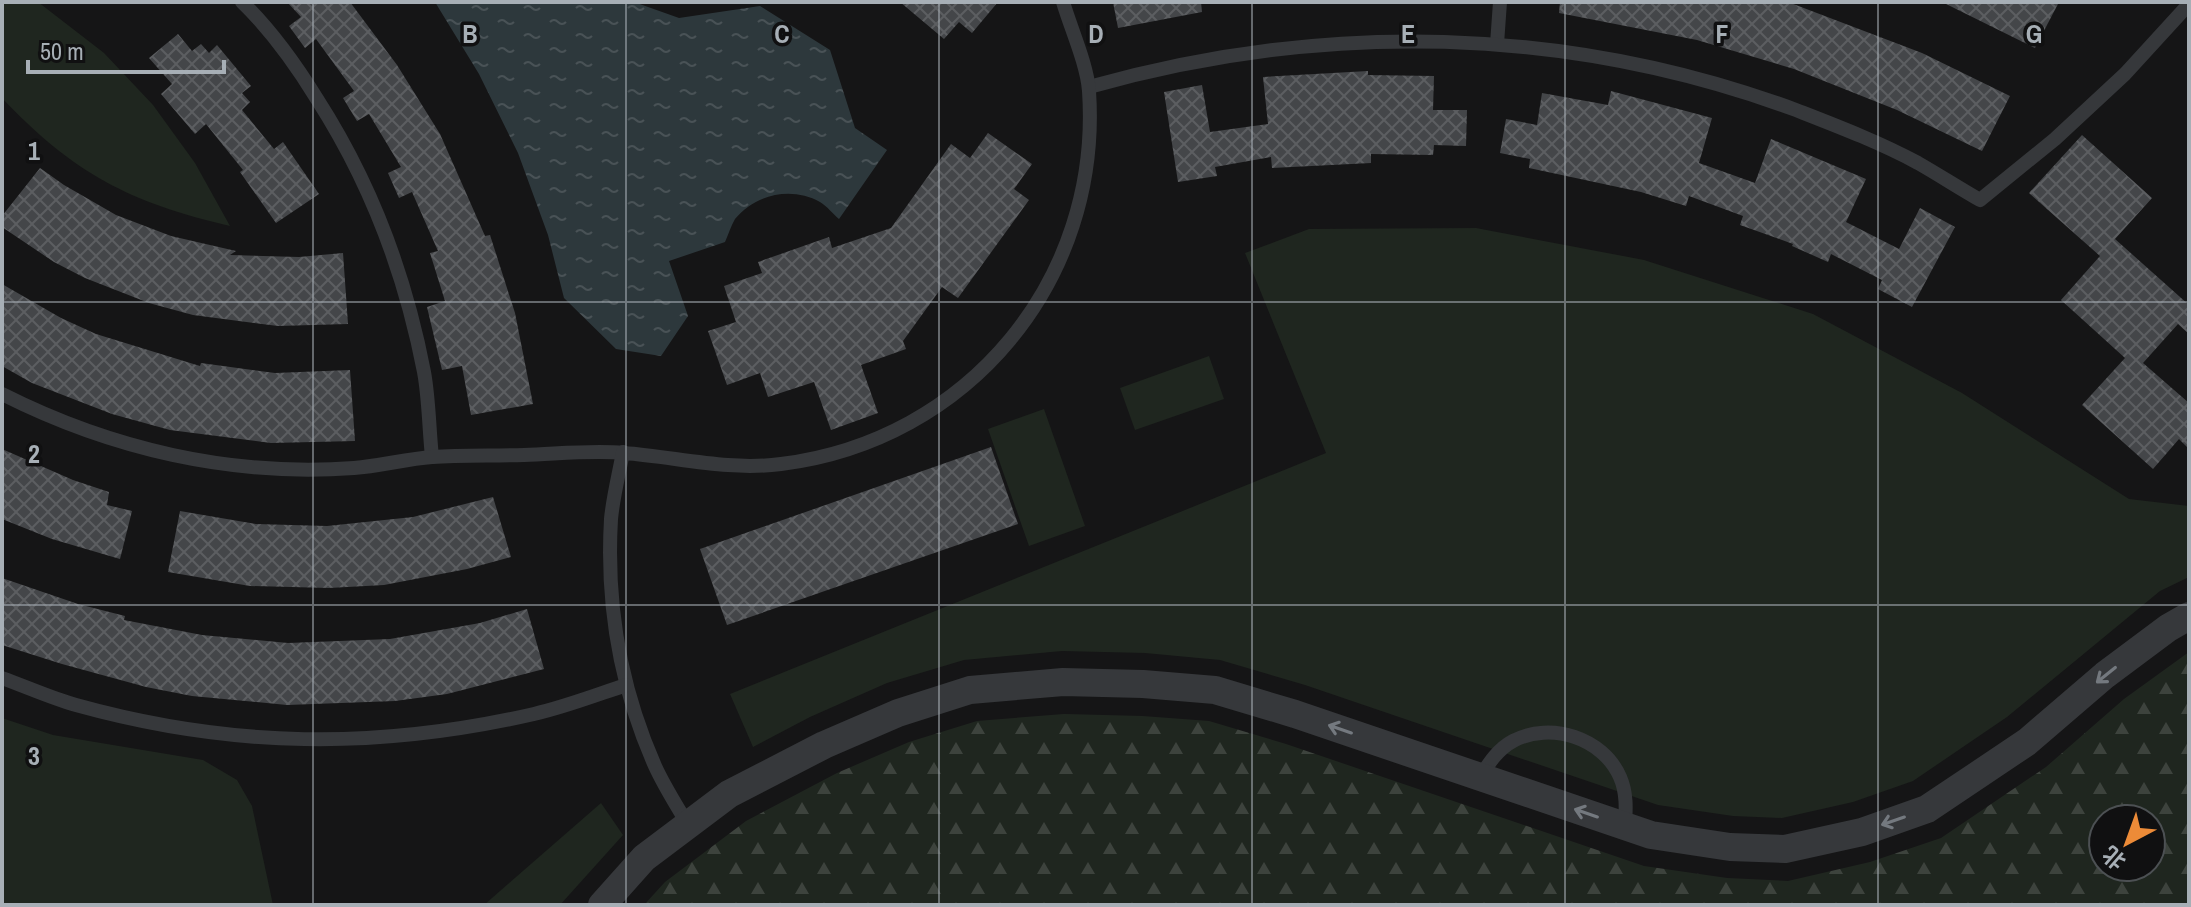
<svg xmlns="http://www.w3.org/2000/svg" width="2191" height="907" font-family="'Archivo Narrow','Noto Sans SC',sans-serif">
<defs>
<pattern id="forest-firs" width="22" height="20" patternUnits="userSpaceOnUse" patternTransform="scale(2)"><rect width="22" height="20" fill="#1f261f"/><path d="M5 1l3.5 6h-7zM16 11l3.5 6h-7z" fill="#3d433d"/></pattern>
<pattern id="water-ripples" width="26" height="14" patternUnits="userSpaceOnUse" patternTransform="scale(2)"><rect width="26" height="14" fill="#2d383c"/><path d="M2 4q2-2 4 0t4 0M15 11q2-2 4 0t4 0" fill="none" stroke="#495256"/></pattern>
<pattern id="building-cross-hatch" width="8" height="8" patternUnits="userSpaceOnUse" patternTransform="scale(2)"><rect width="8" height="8" fill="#444649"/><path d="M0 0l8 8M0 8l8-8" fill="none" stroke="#5c5e61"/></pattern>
</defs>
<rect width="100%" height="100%" fill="#151516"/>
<g fill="#1f261f">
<path d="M 2,2 L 38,2 L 104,53 L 153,105 L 195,163 L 230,226 C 130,203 73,173 2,98 Z"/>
<path d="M 1476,228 L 1644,260 L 1813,314 L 1962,393 L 2129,499 L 2189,506 L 2189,577 L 2160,591 L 2007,717 L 1913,781 L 1853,802 L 1782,818 L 1733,816 L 1658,805 L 1305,685 L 1220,660 L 1145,653 L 1062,651 L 964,660 L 887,683 L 810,717 L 753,747 L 730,694 L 1326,453 L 1245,253 L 1309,229 Z"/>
<path d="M 1209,356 L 1224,399 L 1135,430 L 1120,388 Z"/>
<path d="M 1044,409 L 1085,526 L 1029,546 L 988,429 Z"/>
<path d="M 2,718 L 53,735 L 203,760 L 237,780 L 252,806 L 273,905 L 2,905 Z"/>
<path d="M 601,803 L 623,835 L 560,905 L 484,905 Z"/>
</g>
<path fill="url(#forest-firs)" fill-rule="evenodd" d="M 2189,652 L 2189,905 L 644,905 L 665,882 L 746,821 L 837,773 L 909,742 L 977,721 L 1064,714 L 1142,716 L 1209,721 L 1286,744 L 1644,866 L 1727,878 L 1788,881 L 1870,862 L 1941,838 L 2046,767 L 2124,699 ZM 2103,819 L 2151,819 L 2151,867 L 2103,867 Z"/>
<path fill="url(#water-ripples)" d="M 435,2 L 634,2 L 679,18 L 760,6 L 830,50 L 855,128 L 887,150 L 839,219 C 833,214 827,206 820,202 C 792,186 755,194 735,219 C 731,226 728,235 725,242 L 669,261 L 688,316 L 661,356 L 616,349 L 564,298 L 548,235 L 518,153 L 479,74 Z"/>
<g fill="url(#building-cross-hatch)">
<path d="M 287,2 L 350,2 L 397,65 L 440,134 L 485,236 L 490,235 L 515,313 L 533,404 L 471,415 L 462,366 L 442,370 L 427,307 L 445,301 L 430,253 L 438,251 L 412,192 L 399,198 L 388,173 L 401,167 L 369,114 L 357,121 L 343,98 L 354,91 L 316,39 L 305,48 L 289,26 L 301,17 Z"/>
<path d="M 900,2 L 998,2 L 972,33 L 959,22 L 944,39 Z"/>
<path d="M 1113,2 L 1201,2 L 1202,12 L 1118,28 Z"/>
<path d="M 1560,2 L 1788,2 L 1922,53 L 2010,96 L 1982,151 L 1897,110 L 1794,69 L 1697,40 L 1559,13 Z"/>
<path d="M 1942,2 L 2059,2 L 2035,48 Z"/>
<path d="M 178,34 L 192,51 L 201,44 L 209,53 L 217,45 L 251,86 L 242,93 L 250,102 L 242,110 L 274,149 L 283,142 L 319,194 L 276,223 L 240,172 L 243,170 L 206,124 L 195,134 L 161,94 L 172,84 L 149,58 Z"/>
<path d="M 1368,71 L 1368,75 L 1434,76 L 1433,110 L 1467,110 L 1466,146 L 1434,145 L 1433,155 L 1371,154 L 1371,163 L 1272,168 L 1271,157 L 1215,167 L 1217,176 L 1178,182 L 1164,92 L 1202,85 L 1210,132 L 1268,124 L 1263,77 Z"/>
<path d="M 1611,91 L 1712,118 L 1699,163 L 1755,183 L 1771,139 L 1866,179 L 1846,222 L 1899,249 L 1920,208 L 1955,227 L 1912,307 L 1878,289 L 1882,280 L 1831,254 L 1828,262 L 1792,246 L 1793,244 L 1740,225 L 1743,216 L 1689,196 L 1686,206 L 1641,192 L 1529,168 L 1530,159 L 1500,153 L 1506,119 L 1537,125 L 1542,93 L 1608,105 Z"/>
<path d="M 988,133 L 1032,164 L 1014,189 L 1029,200 L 958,298 L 942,287 L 903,341 L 906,349 L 861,365 L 878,413 L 831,430 L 814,382 L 768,397 L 760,373 L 727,385 L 708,331 L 736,322 L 724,286 L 762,273 L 758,262 L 829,237 L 832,248 L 891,228 L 951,144 L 970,158 Z"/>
<path d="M 2082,135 L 2152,198 L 2115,239 L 2189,305 L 2189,334 L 2178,324 L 2143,363 L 2189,403 L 2189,449 L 2179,439 L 2153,469 L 2082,405 L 2125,358 L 2061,300 L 2100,256 L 2029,193 Z"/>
<path d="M 40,168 L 64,185 L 116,215 L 171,236 L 236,251 L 230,255 L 299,257 L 343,253 L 348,324 L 278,326 L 193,315 L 149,303 L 85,278 L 54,262 L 2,227 L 2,216 Z"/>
<path d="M 2,284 L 61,318 L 96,334 L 200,366 L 201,363 L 275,373 L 350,370 L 355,441 L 271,443 L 170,430 L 112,414 L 32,383 L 2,366 Z"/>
<path d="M 991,447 L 1018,524 L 727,625 L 700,549 Z"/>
<path d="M 2,449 L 73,480 L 109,492 L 107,505 L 132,511 L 120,559 L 52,539 L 2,519 Z"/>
<path d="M 493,497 L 511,557 L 467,569 L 384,585 L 329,588 L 250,586 L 168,572 L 180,511 L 256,524 L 327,526 L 413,517 Z"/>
<path d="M 2,578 L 78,604 L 125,616 L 124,620 L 202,635 L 288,643 L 390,639 L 480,623 L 527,609 L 544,669 L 447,694 L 395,701 L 287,705 L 192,696 L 146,687 L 62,664 L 2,645 Z"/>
</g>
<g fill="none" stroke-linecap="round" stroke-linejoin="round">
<g stroke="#36383b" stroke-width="14">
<path d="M 242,2 C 271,30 296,65 317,99 C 371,183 405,273 424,372 C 429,399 429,429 432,457"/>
<path d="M 1497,44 L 1500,2"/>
<path d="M 1089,87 C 1324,21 1566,25 1796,110 C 1837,126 1879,142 1918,163 C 1939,175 1959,188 1980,200 L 2055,139 L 2125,74 L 2189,4"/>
<path d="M 2,394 C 111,449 231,477 354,468 C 380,466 406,459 432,457 C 462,455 494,456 524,455 C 557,454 592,450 624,453 C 677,457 728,471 781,464 C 968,441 1102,280 1089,91 C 1087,64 1071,29 1063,2"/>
<path d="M 623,452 C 619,474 613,497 611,519 C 606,605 620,687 655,766 C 664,786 677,806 688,825"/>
<path d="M 2,678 C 27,687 51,698 76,705 C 231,748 377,750 534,714 C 565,707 596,695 626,685"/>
<path d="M 1480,777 C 1489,763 1498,749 1513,741 C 1551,721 1603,738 1620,777 C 1627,793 1626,809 1625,826"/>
</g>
<path stroke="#36383b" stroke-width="28" d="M 602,905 L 644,858 L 729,794 L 824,745 L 898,713 L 970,690 L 1063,682 L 1143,684 L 1215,690 L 1295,714 L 1651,835 L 1730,847 L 1785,849 L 1862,832 L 1927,809 L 2027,742 L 2105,675 L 2168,628 L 2189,616"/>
</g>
<defs><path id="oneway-shaft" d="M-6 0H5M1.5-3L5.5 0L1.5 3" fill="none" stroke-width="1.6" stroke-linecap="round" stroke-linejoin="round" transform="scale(2)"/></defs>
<g stroke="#74797f">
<use href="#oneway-shaft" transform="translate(2106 675) rotate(141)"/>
<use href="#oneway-shaft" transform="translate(1340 729) rotate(-161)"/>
<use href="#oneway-shaft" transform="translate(1586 813) rotate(-161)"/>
<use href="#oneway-shaft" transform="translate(1893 821) rotate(161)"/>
</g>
<path fill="none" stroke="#a7afb6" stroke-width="2" stroke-opacity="0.55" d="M 313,2 L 313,905M 626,2 L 626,905M 939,2 L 939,905M 1252,2 L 1252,905M 1565,2 L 1565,905M 1878,2 L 1878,905M 2,302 L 2189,302M 2,605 L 2189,605"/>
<g font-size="26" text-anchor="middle" font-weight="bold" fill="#a7afb6" stroke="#101011" stroke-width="7" stroke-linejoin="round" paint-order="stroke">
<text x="470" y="43">B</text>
<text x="782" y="43">C</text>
<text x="1096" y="43">D</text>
<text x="1408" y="43">E</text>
<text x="1722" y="43">F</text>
<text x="2034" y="43">G</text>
<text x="34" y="160">1</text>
<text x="34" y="463">2</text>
<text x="34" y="765">3</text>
</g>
<rect width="2191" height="907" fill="none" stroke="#a7afb6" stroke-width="8"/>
<g transform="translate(2127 843) rotate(221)"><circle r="38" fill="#101011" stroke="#4c5053" stroke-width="2"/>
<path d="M0-6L14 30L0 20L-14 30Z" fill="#ec8b38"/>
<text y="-12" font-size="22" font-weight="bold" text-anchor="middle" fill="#a7afb6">北</text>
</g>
<path d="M28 60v12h196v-12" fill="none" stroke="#a7afb6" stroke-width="4"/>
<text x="40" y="60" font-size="24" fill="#a7afb6" stroke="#101011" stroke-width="6" paint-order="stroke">50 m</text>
</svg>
